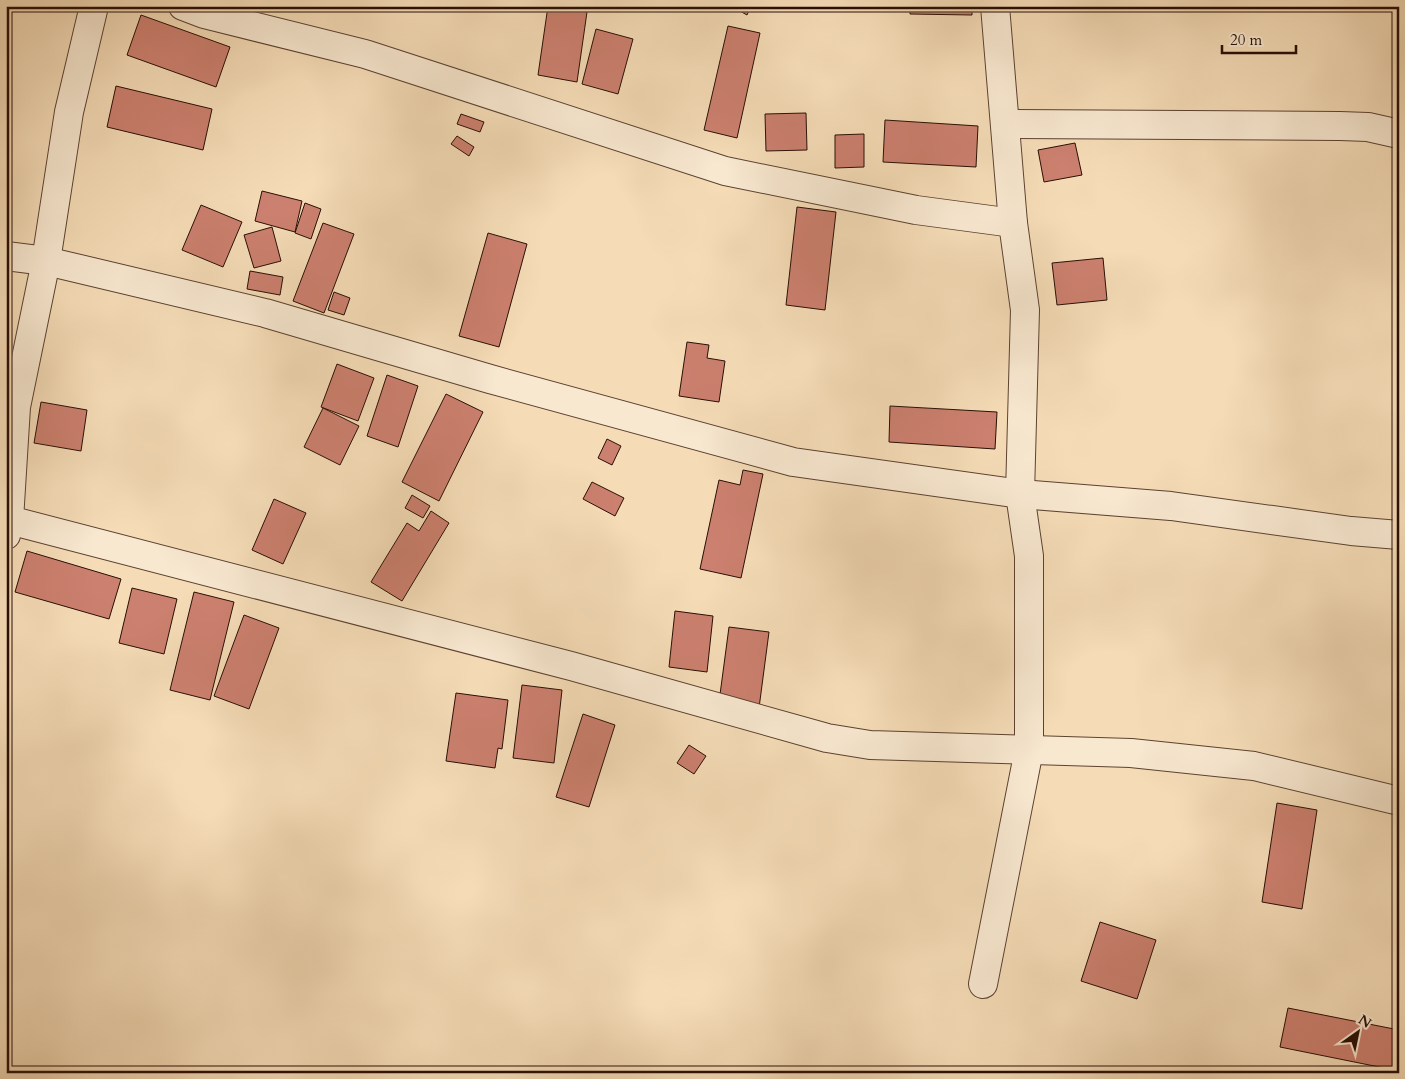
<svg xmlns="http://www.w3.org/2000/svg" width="1405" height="1079" font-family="Cardo,serif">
<rect width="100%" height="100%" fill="#f5dcb7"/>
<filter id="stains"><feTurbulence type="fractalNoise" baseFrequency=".004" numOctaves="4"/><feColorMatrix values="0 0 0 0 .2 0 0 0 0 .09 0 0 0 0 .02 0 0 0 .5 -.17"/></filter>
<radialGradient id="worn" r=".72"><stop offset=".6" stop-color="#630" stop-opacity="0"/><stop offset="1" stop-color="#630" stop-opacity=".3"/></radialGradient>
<g fill="#cc806f" stroke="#290e04">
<path d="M 548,6 L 587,12 L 577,82 L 538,75 Z"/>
<path d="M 731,6 L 751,6 L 747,15 Z"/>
<path d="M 808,6 L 825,6 L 824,11 Z"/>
<path d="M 910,6 L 972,6 L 972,15 L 910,14 Z"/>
<path d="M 141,15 L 230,47 L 216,87 L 127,55 Z"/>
<path d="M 728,26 L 760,33 L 737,138 L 704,130 Z"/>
<path d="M 596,29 L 633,39 L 618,94 L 582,84 Z"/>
<path d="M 116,86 L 212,109 L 203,150 L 107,127 Z"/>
<path d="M 806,113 L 807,150 L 766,151 L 765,114 Z"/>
<path d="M 461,114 L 484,122 L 480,132 L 457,124 Z"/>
<path d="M 885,120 L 978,126 L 976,167 L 883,162 Z"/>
<path d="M 864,134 L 864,167 L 835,168 L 835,135 Z"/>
<path d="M 457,136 L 474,147 L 469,156 L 451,144 Z"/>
<path d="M 1075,143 L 1082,175 L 1044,182 L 1038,150 Z"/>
<path d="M 262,191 L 302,201 L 295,232 L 255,221 Z"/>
<path d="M 305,203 L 321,209 L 311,239 L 295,233 Z"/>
<path d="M 201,205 L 242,222 L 223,267 L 182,250 Z"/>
<path d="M 797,207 L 836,212 L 825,310 L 786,305 Z"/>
<path d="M 323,223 L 354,234 L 324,313 L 293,301 Z"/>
<path d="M 272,227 L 281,261 L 254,268 L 244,235 Z"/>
<path d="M 488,233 L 527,244 L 499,347 L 459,336 Z"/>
<path d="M 1103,258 L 1107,300 L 1057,305 L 1052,263 Z"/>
<path d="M 250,271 L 283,277 L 280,295 L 247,289 Z"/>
<path d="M 334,292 L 350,298 L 344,315 L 328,310 Z"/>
<path d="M 687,342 L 709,345 L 707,358 L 725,361 L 719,402 L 679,396 Z"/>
<path d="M 337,364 L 374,378 L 358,421 L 321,407 Z"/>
<path d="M 387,375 L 418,386 L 398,447 L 367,436 Z"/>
<path d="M 446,394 L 483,412 L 439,501 L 402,482 Z"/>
<path d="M 41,402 L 87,410 L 81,451 L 34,443 Z"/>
<path d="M 890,406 L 997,412 L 995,449 L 889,442 Z"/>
<path d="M 323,408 L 359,426 L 340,465 L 304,447 Z"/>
<path d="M 607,439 L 621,446 L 612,465 L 598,458 Z"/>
<path d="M 743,470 L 763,474 L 741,578 L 700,569 L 719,480 L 740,485 Z"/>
<path d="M 592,482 L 624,498 L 615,516 L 583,499 Z"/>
<path d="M 412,495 L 430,506 L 423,518 L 405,508 Z"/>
<path d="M 274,499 L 306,513 L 283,564 L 252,550 Z"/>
<path d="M 431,511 L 449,523 L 402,601 L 371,582 L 407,523 L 419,531 Z"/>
<path d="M 27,551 L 121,579 L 109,619 L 15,592 Z"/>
<path d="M 132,588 L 177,599 L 164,654 L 119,643 Z"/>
<path d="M 194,592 L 234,602 L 210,700 L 170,690 Z"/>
<path d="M 675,611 L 713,616 L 707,672 L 669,667 Z"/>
<path d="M 244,615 L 279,628 L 249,709 L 214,696 Z"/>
<path d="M 729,627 L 769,632 L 759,708 L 719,702 Z"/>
<path d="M 522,685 L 562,690 L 554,763 L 513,758 Z"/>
<path d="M 456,693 L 508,700 L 502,749 L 498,748 L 495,768 L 446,761 Z"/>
<path d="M 583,714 L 615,725 L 589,807 L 556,797 Z"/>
<path d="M 689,745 L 706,756 L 694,774 L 677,763 Z"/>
<path d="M 1277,803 L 1317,810 L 1302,909 L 1262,902 Z"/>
<path d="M 1100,922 L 1156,940 L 1137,999 L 1081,981 Z"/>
<path d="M 1288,1008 L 1399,1030 L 1399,1071 L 1280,1047 Z"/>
</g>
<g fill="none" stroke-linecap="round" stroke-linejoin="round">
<g stroke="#5c4231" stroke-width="30">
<g id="minor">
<path d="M 183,6 L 204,14 L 365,54 L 725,171 L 916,210 L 1013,223"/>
<path d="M 1006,124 L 1340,126 L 1368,127 L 1399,134"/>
<path d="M 6,256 L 46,261 L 265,313 L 490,379 L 793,462 L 1020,494 L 1171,506 L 1351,531 L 1399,535"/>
<path d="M 9,520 L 571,666 L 827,738 L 870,745 L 1131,753 L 1254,766 L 1399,801"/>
<path d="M 6,535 L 9,520 L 16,407 L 46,261 L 69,112 L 94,6"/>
<path d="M 983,984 L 1029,750 L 1029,556 L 1020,494 L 1025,310 L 1013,223 L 995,6"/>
</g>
</g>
<use href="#minor" stroke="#f8e8d0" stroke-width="28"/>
</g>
<rect width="1405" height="1079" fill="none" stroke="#f5dcb7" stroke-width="25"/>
<rect x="8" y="8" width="1390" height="1064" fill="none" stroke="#290e04" stroke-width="2.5"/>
<rect x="12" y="12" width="1380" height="1054" fill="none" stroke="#290e04"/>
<g transform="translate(1358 1032) rotate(33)" stroke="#f8e8d0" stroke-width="4" paint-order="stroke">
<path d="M0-4L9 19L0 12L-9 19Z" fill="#290e04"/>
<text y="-8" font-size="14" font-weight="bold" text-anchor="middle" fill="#290e04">N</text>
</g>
<path d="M1222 45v8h74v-8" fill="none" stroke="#290e04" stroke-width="2.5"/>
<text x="1230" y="45" font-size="15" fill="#290e04" stroke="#f8e8d0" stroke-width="4" paint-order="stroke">20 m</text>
<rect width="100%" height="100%" filter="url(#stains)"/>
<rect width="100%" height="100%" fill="url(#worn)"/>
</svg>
